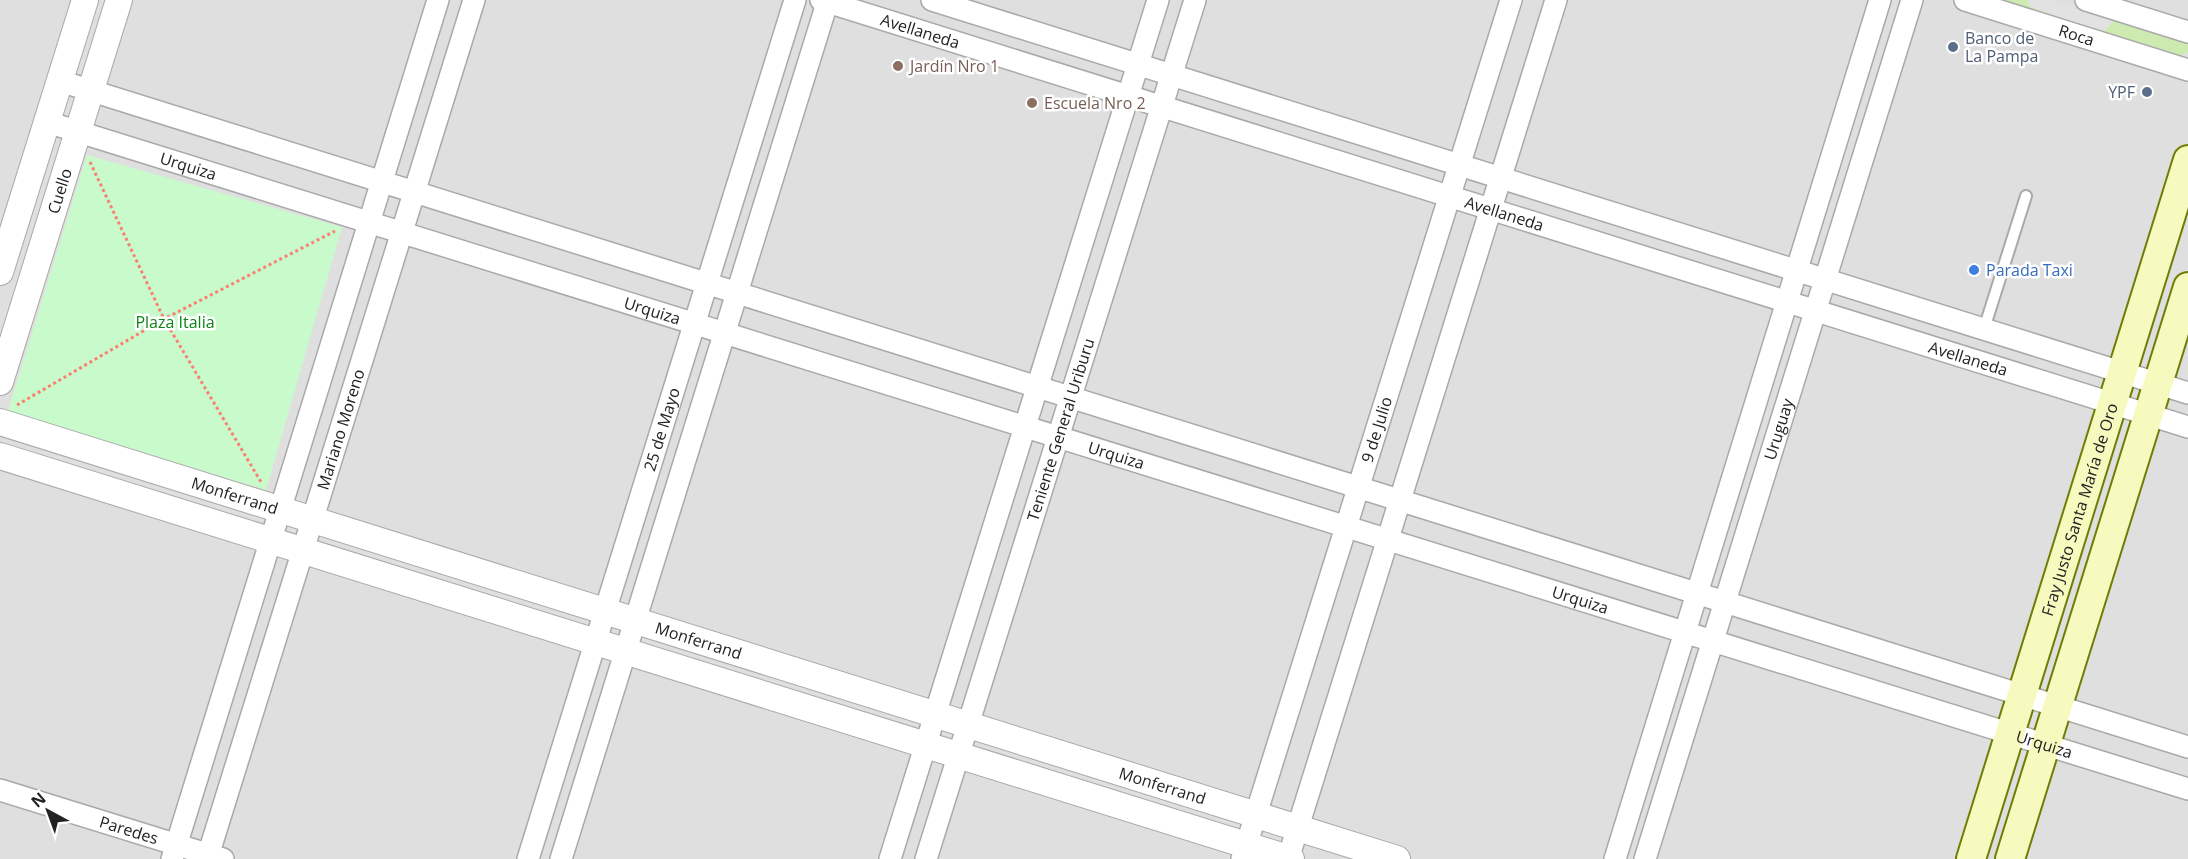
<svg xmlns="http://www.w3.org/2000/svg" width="2188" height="859" font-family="'Open Sans',sans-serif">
<rect width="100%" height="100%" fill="#f2efe9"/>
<rect fill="#e0dfdf" x="0" y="0" width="2188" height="859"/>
<path fill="#cdebb0" d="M 1996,0 L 2028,0 L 2031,7 L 2103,32 L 2113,21 L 2179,38 L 2188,44 L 2188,52 L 2179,57 Z"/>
<path fill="#c8facc" d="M 87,155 L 342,227 L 266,490 L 8,411 Z"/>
<path fill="#e2e2e2" d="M 2028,0 L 2051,0 L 2113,21 L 2104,32 L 2030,7 Z"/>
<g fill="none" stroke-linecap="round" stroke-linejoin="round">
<g stroke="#a9a9a9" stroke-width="14">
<path id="service" d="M 1984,329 L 2026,196"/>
</g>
<g stroke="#a9a9a9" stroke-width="24">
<g id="minor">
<path id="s1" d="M 821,0 L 2188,427"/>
<path d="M 932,0 L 2188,393"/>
<path id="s2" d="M 1965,0 L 2188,70"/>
<path d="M 2086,0 L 2188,32"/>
<path d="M 60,81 L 2188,747"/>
<path id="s3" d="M 47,122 L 2188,789"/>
<path id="s4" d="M 0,790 L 223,859"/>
<path d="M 172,859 L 438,0"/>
<path id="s5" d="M 207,859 L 474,0"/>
<path id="s6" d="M 528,859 L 795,0"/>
<path d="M 561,859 L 828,0"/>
<path d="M 890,859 L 1158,0"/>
<path id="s7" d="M 926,859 L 1195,0"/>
<path id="s8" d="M 1242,859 L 1511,0"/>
<path d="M 1288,859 L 1556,0"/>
<path d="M 1615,859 L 1880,0"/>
<path id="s9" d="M 1645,859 L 1912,0"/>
</g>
</g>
<g stroke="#a9a9a9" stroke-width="28">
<g id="tertiary">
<path d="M 0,272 L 85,0"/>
<path id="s10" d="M 0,382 L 119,0"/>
<path id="s11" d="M 0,422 L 1397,859"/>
<path d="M 0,456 L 1291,859"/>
</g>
</g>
<g stroke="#707d05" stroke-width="32">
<g id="secondary">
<path id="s12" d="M 1971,859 L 2188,160"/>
<path d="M 2010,859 L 2188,287"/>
</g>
</g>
<g stroke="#fa8072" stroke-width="3" stroke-dasharray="3 3" stroke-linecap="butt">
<path d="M 90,162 L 164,319 L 261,482"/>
<path d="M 17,405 L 164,319 L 335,231"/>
</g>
<use href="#service" stroke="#fff" stroke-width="10"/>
<use href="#minor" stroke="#fff" stroke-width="21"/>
<use href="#tertiary" stroke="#fff" stroke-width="26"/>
<use href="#secondary" stroke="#f7fabf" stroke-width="28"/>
</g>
<g fill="#5c6f8a" stroke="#fff" stroke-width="2">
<circle cx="1953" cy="47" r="6"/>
<circle cx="2147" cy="92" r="6"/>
</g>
<g fill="#8d6e63" stroke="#fff" stroke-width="2">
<circle cx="898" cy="66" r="6"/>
<circle cx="1032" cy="103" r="6"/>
</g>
<circle fill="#3f7fe0" stroke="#fff" stroke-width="2" cx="1974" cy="270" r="6"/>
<g text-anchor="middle" stroke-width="5" stroke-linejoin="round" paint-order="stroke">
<g font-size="16" fill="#222" stroke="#fff">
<text dy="6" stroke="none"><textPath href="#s1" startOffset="104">Avellaneda</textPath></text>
<text dy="6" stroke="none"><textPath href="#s2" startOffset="117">Roca</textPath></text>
<text dy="6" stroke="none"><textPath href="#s3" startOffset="148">Urquiza</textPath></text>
<text dy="6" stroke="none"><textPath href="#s10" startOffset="200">Cuello</textPath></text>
<text dy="6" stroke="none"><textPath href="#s1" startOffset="716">Avellaneda</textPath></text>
<text dy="6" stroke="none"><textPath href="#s3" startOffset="634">Urquiza</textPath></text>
<text dy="6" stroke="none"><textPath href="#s1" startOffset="1202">Avellaneda</textPath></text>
<text dy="6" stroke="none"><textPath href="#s5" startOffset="450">Mariano Moreno</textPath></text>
<text dy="6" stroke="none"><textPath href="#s6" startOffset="450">25 de Mayo</textPath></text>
<text dy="6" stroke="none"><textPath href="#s7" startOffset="450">Teniente General Uriburu</textPath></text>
<text dy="6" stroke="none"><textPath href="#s8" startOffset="450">9 de Julio</textPath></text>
<text dy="6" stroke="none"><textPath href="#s9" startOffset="450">Uruguay</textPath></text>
<text dy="6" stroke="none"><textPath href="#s3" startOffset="1120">Urquiza</textPath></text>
<text dy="6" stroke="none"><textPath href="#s11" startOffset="246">Monferrand</textPath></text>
<text dy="6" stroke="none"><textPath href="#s12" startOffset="366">Fray Justo Santa María de Oro</textPath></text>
<text dy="6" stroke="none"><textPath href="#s3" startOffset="1606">Urquiza</textPath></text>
<text dy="6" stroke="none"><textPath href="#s11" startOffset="732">Monferrand</textPath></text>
<text dy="6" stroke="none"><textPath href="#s3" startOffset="2092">Urquiza</textPath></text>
<text dy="6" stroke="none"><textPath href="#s11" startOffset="1218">Monferrand</textPath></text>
<text dy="6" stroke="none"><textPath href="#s4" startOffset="135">Paredes</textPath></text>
</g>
<g font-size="16" fill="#4e5e75" stroke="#fff" text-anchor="start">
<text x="1965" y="44">Banco de<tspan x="1965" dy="18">La Pampa</tspan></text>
<text x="2135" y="98" text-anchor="end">YPF</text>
</g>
<g font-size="16" fill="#785e54" stroke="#fff" text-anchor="start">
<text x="910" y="72">Jardín Nro 1</text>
<text x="1044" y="109">Escuela Nro 2</text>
</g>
<g font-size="16" fill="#366cbe" stroke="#fff" text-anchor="start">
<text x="1986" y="276">Parada Taxi</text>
</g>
<g font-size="16" fill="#0c8416" stroke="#fff">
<text x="175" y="328">Plaza Italia</text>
</g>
</g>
<g transform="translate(48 811) rotate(319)" stroke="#ffffff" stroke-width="4.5" paint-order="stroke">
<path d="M0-4.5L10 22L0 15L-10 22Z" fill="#222222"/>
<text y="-9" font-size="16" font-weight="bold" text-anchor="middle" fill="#222222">N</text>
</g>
</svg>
